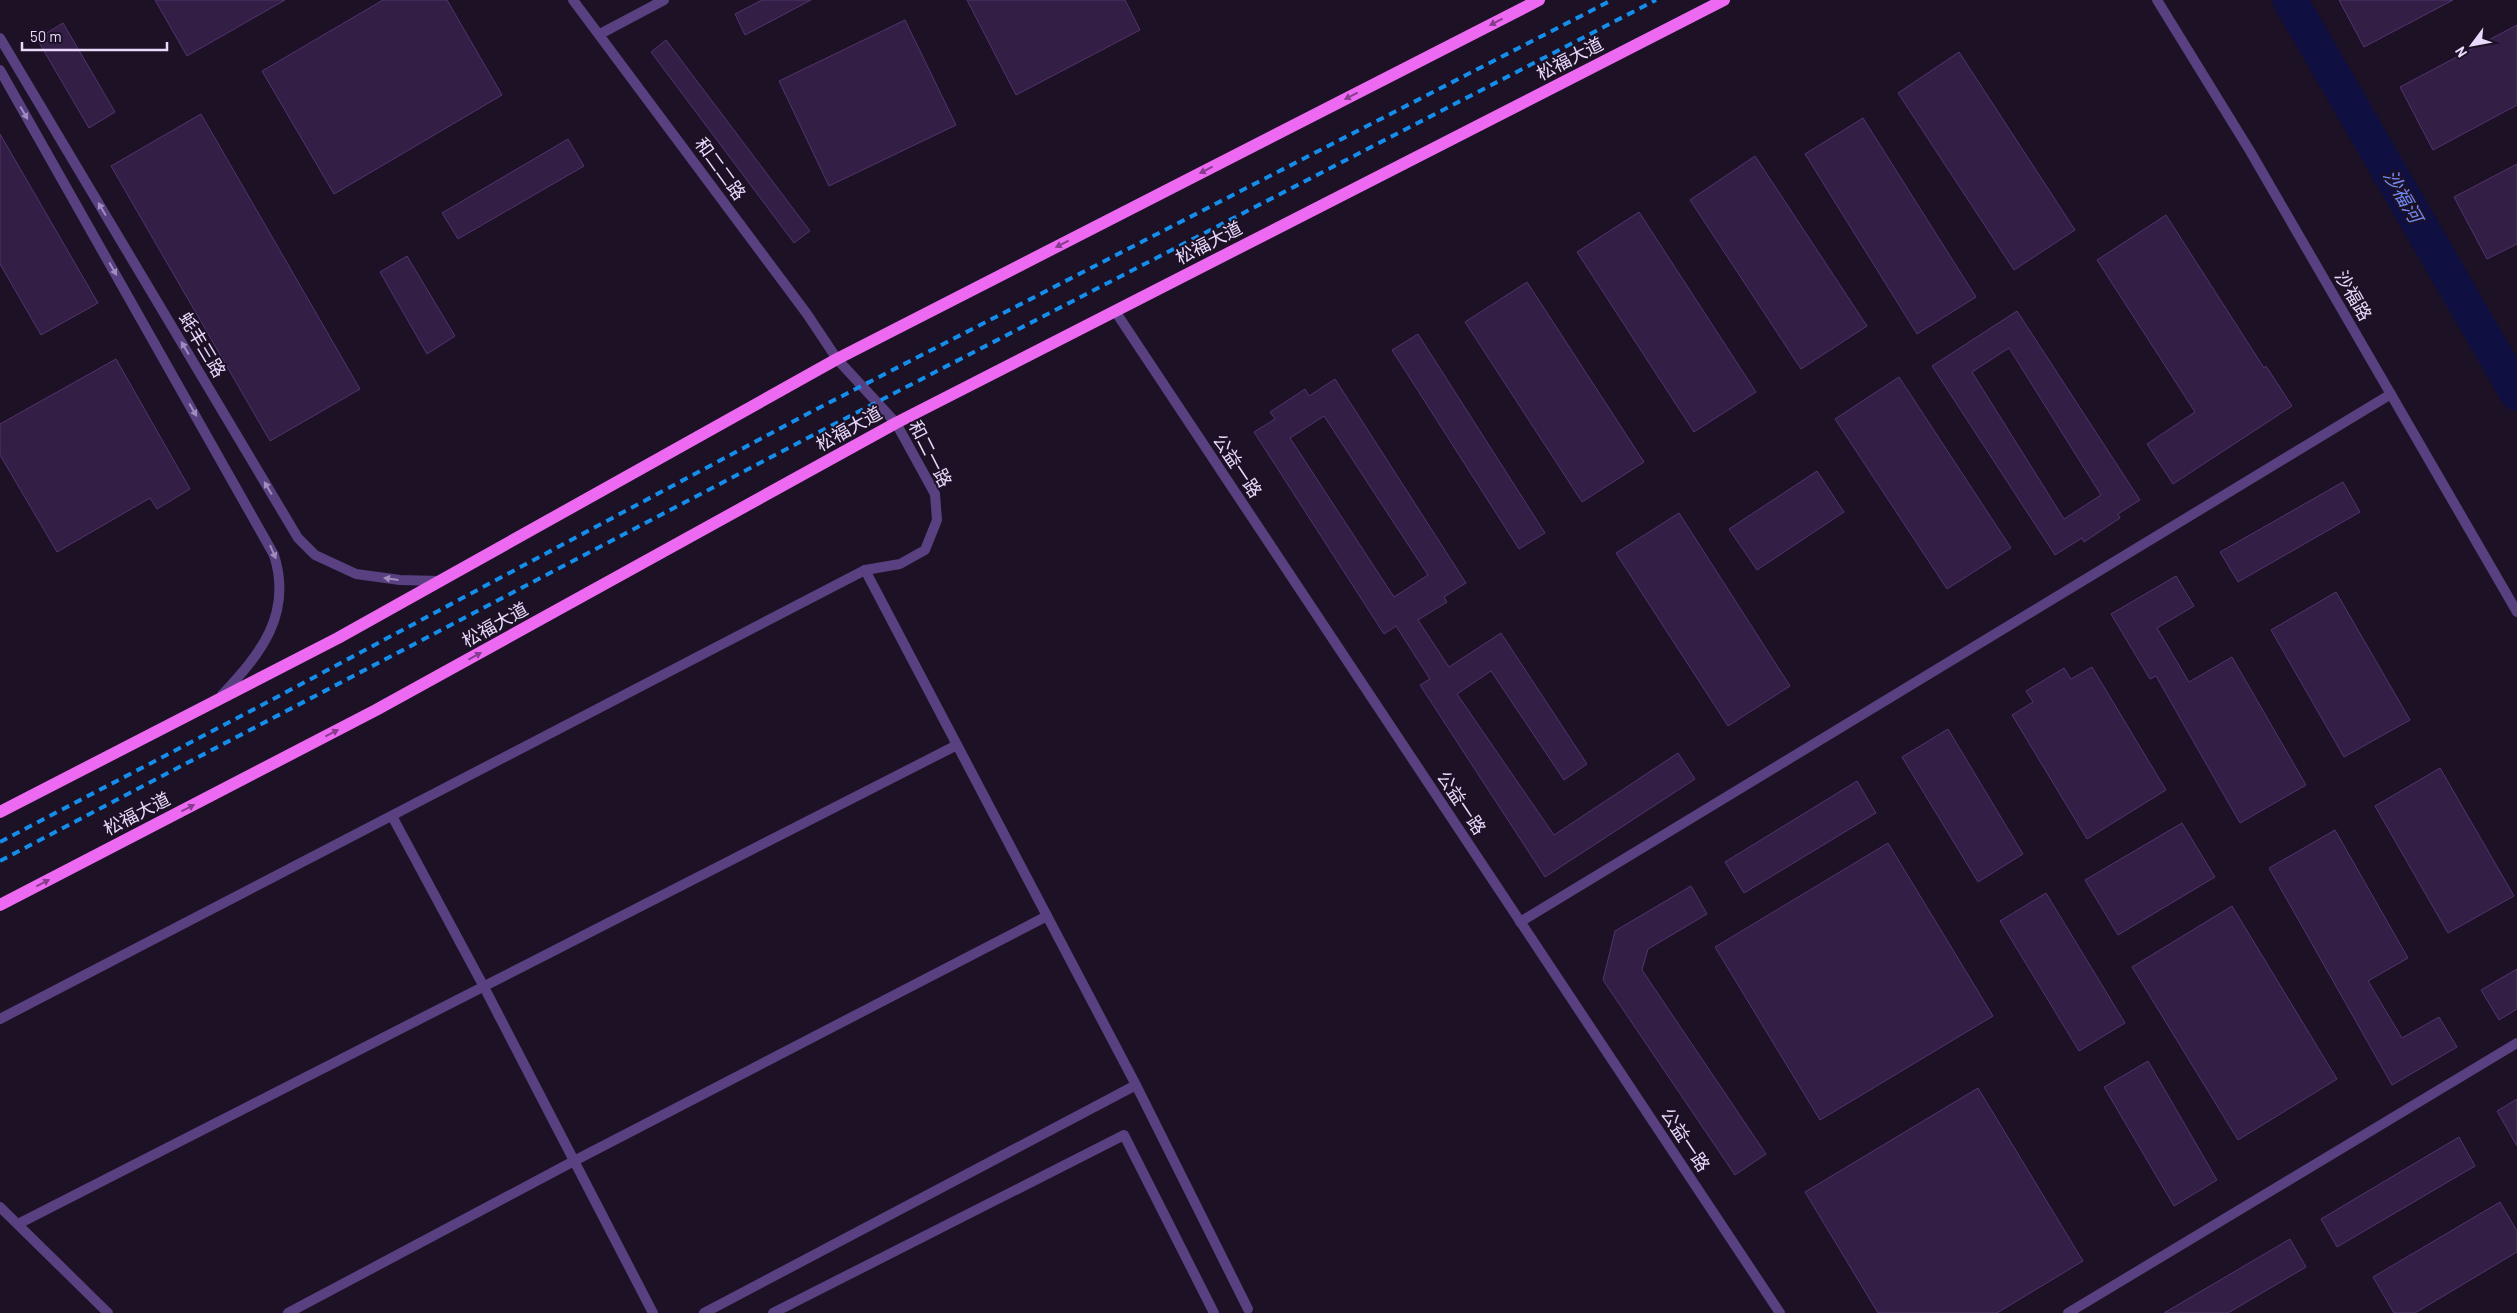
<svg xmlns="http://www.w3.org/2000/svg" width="2517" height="1313" font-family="Barlow,'Noto Sans SC',sans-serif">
<rect width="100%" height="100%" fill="#1c1125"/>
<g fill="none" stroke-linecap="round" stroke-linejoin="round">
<path stroke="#0f1041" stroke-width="35" d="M 2290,0 L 2517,393"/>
</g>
<g fill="#331f45" stroke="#53336f" fill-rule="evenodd">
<path d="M 155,0 L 285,0 L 187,56 Z"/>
<path d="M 383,0 L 447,0 L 502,95 L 334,194 L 262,71 Z"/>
<path d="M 762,0 L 811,0 L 745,35 L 735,14 Z"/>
<path d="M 967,0 L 1125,0 L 1140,30 L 1016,95 Z"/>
<path d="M 2339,0 L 2453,0 L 2364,47 Z"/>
<path d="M 905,20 L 956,125 L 829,186 L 779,81 Z"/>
<path d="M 63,23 L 115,112 L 89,128 L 37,39 Z"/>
<path d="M 2517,25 L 2517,105 L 2433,150 L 2400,87 Z"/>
<path d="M 666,40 L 810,231 L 794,243 L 651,52 Z"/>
<path d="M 1959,52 L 2075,230 L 2014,270 L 1898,93 Z"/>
<path d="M 201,114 L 360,389 L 270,441 L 111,166 Z"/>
<path d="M 1863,118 L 1976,297 L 1917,334 L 1805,154 Z"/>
<path d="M 0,134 L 98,303 L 41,335 L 0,264 Z"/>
<path d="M 568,139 L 584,166 L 458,239 L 442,213 Z"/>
<path d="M 1755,156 L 1867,326 L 1801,369 L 1690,200 Z"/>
<path d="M 2517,164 L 2517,244 L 2487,259 L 2454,197 Z"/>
<path d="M 1639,212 L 1756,392 L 1694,432 L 1577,252 Z"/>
<path d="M 2166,215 L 2264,368 L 2266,366 L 2292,406 L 2173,484 L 2147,444 L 2195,412 L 2097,260 Z"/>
<path d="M 407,256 L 455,336 L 427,354 L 380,272 Z"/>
<path d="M 1527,282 L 1644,462 L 1582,502 L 1465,322 Z"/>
<path d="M 2017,311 L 2140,500 L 2118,514 L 2120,518 L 2084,542 L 2082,538 L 2055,555 L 1932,366 ZM 2009,348 L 2101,495 L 2064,519 L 1972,372 Z"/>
<path d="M 1418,334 L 1545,533 L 1519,549 L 1392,350 Z"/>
<path d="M 116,359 L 190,489 L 157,509 L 150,498 L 57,552 L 0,455 L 0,424 Z"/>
<path d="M 1899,377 L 2011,548 L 1947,589 L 1835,419 Z"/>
<path d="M 1335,379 L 1466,583 L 1444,597 L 1447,602 L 1418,620 L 1449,667 L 1501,633 L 1587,764 L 1564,780 L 1491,671 L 1457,694 L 1554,835 L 1678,753 L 1695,779 L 1545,877 L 1420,685 L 1430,679 L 1396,626 L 1384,634 L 1254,432 L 1275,419 L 1270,412 L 1305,389 L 1309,396 ZM 1324,416 L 1428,575 L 1394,597 L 1290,438 Z"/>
<path d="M 1817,471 L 1844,512 L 1757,570 L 1729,529 Z"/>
<path d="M 2343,482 L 2360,512 L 2238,582 L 2220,552 Z"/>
<path d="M 1679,513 L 1790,686 L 1728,726 L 1616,553 Z"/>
<path d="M 2176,576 L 2194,606 L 2157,628 L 2189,682 L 2232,657 L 2306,785 L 2240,823 L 2156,676 L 2150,679 L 2111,614 Z"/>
<path d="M 2336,592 L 2410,720 L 2344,757 L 2271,630 Z"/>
<path d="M 2092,667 L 2166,790 L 2087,839 L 2012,715 L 2033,702 L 2026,691 L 2064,668 L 2071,679 Z"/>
<path d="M 1948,729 L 2023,854 L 1978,882 L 1902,757 Z"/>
<path d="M 2440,768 L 2514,896 L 2448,933 L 2375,806 Z"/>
<path d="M 1857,781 L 1876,813 L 1744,893 L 1725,862 Z"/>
<path d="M 2182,823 L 2215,877 L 2118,935 L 2085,880 Z"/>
<path d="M 2335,830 L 2408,958 L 2368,981 L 2402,1038 L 2439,1017 L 2457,1047 L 2392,1085 L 2269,868 Z"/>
<path d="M 1888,843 L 1993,1016 L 1820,1120 L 1715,947 Z"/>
<path d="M 1691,886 L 1707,914 L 1648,949 L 1642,970 L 1766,1154 L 1735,1175 L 1603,980 L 1615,931 Z"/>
<path d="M 2046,893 L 2125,1023 L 2079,1051 L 2000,921 Z"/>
<path d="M 2232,906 L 2337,1079 L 2238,1140 L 2132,967 Z"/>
<path d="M 2517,969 L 2517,1009 L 2499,1020 L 2481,990 Z"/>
<path d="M 2148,1061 L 2217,1180 L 2174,1206 L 2104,1087 Z"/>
<path d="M 1978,1088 L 2083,1261 L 1997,1313 L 1878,1313 L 1805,1192 Z"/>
<path d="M 2517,1099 L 2517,1146 L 2497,1111 Z"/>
<path d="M 2459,1137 L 2475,1166 L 2337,1247 L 2321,1219 Z"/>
<path d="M 2500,1202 L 2517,1231 L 2517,1252 L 2415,1313 L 2394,1313 L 2373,1277 Z"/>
<path d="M 2290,1239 L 2306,1267 L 2228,1313 L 2164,1313 Z"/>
</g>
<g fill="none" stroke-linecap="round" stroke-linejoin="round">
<g stroke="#594080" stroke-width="10">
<path d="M 600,34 L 664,0"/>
<path d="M 0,38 L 298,538 L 315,555 L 356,574 L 400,580 L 439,581"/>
<path d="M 0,70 L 274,555 C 293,615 260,654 222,695"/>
<path d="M 865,570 L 1136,1085 L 1248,1309"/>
<path d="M 392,816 L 484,987 L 653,1313"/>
<path d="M 1520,922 L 2391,394"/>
<path d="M 0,1019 L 865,570 L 900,564 L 925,550 L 937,520 L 935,494 L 896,423 L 837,359 L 807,314 L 573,0"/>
<path d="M 0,1207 L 108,1313"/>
<path d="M 18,1224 L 957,745"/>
<path d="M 288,1313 L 574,1161 L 1047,916"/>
<path d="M 704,1313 L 1136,1085"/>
<path d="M 773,1313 L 1124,1135 L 1214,1313"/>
<path d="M 2068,1313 L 2517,1043"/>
</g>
<g stroke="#594080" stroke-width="10">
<path d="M 2157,0 L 2250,151 L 2517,612"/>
<path d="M 1115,311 L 1780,1313"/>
</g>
<g stroke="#ee69f2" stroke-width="12">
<path d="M 0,812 L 338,638 L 837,359 L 1539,0"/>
<path d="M 0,905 L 376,710 L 896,423 L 1724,0"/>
</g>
<g stroke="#158deb" stroke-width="4" stroke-dasharray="8 6" stroke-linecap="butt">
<path d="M 0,842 L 262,705 L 809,413 L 1612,0"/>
<path d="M 0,861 L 821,431 L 1656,0"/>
</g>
</g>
<defs><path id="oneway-solid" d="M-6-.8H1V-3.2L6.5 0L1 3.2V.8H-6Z" transform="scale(1.25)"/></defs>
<g fill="#853d8c">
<use href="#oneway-solid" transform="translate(1496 22) rotate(153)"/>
<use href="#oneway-solid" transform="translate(1351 96) rotate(153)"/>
<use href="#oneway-solid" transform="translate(1206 170) rotate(153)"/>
<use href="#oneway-solid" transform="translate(1062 244) rotate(153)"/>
<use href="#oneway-solid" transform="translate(475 656) rotate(-29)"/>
<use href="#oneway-solid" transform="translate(332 733) rotate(-27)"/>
<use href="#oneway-solid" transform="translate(188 808) rotate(-27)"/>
<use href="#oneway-solid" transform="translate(43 883) rotate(-27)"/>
</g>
<g fill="#a18cbe">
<use href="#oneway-solid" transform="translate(24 113) rotate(60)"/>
<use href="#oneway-solid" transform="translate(102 209) rotate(-121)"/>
<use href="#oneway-solid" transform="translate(113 269) rotate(60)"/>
<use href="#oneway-solid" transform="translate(185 348) rotate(-121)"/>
<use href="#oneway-solid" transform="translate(193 410) rotate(60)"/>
<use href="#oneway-solid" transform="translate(268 488) rotate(-121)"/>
<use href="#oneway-solid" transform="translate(273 552) rotate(66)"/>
<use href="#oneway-solid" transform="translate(391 579) rotate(-172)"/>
</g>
<g text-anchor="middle" stroke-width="4" stroke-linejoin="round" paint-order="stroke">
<g font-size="18" fill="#e9d9fc" stroke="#1c1125">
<text transform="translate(1570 59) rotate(-27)" y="6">松福大道</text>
<text transform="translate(720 169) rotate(54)" y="6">和二二路</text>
<text transform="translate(1209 243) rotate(-27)" y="6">松福大道</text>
<text transform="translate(2353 296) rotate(60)" y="6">沙福路</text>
<text transform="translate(202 345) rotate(59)" y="6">蚝丰三路</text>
<text transform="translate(849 429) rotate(-29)" y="6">松福大道</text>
<text transform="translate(930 454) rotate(63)" y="6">和二一路</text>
<text transform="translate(1237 466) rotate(56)" y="6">公益一路</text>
<text transform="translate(495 625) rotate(-29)" y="6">松福大道</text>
<text transform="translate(1461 803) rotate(56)" y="6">公益一路</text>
<text transform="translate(137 814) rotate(-27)" y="6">松福大道</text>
<text transform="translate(1685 1140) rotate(56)" y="6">公益一路</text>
</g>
<g font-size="19" font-style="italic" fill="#7089f3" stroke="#1c1125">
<text transform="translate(2403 196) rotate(60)" y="7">沙福河</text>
</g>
</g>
<g transform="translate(2472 45) rotate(238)" stroke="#1c1125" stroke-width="4" paint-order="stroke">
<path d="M0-4L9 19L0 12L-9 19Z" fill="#e9d9fc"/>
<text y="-8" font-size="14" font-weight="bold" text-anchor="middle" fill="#e9d9fc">N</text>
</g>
<path d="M22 42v8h145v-8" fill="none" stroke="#e9d9fc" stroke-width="2.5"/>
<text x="30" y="42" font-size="15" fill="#e9d9fc" stroke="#1c1125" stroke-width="4" paint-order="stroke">50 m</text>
</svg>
